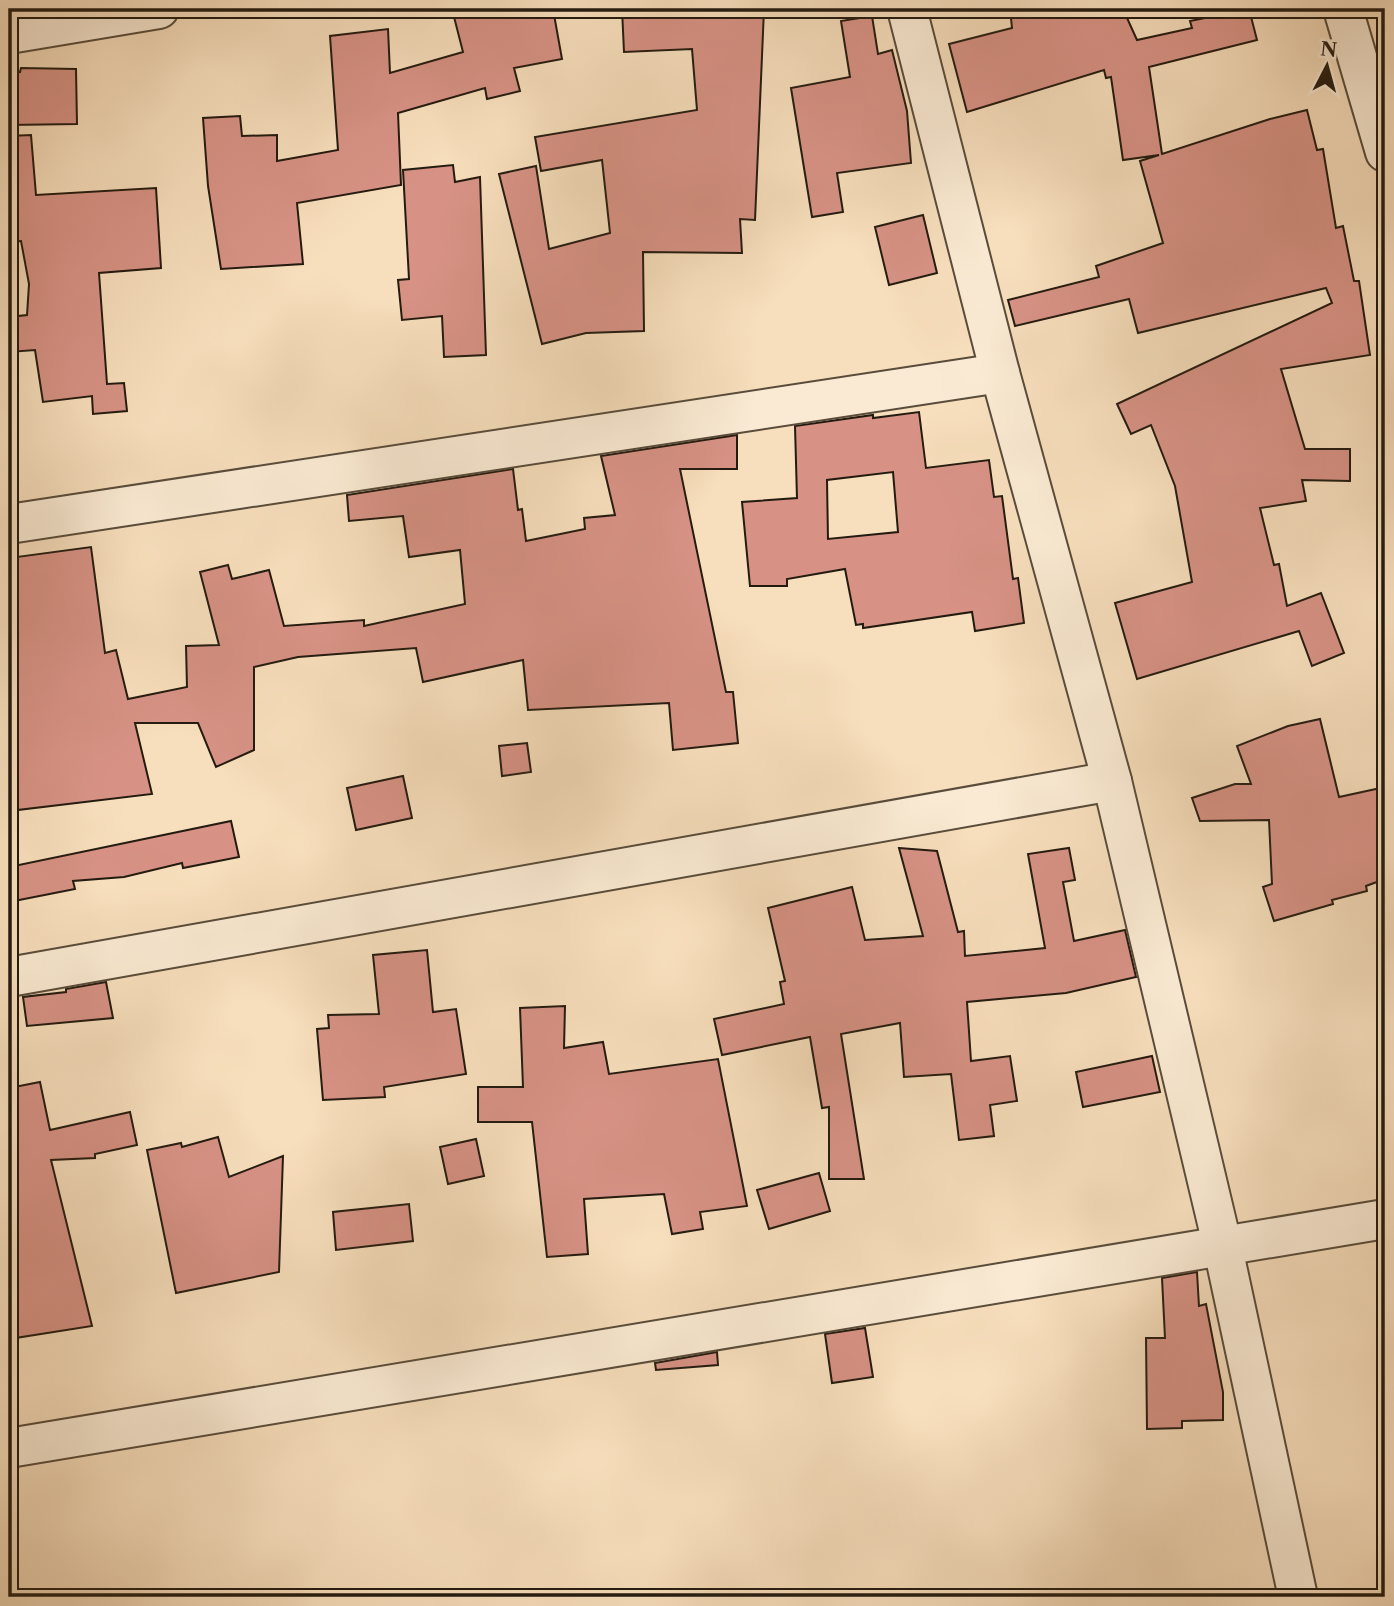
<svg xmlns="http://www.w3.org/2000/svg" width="1394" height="1606" font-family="'Libre Caslon Text',serif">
<rect width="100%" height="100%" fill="#f7debc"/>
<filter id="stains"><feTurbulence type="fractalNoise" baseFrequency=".00286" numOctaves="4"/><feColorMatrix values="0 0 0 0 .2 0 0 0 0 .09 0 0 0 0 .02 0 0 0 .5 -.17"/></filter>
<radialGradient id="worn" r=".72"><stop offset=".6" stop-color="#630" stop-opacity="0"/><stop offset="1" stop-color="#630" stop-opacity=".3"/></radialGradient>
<g fill="#d79285" stroke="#241b10" stroke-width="2" fill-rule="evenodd">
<path d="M 452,9 L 553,9 L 562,59 L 514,68 L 520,91 L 487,99 L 485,88 L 398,113 L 401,185 L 297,203 L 303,264 L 221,269 L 208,186 L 203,118 L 240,116 L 242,136 L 277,135 L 277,161 L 338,150 L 330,36 L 388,29 L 390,73 L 463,52 Z"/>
<path d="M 622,9 L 764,9 L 755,220 L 740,219 L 742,253 L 643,252 L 644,331 L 586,333 L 542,344 L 499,174 L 536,166 L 549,249 L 610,233 L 602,160 L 541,171 L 535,137 L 697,110 L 692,49 L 624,52 Z"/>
<path d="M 1010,9 L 1123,9 L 1137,40 L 1192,28 L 1190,21 L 1249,9 L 1257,40 L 1149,67 L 1162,154 L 1270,119 L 1307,110 L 1317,150 L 1323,149 L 1336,228 L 1343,226 L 1354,281 L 1359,281 L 1370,355 L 1281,369 L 1305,449 L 1350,449 L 1350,481 L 1302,480 L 1306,501 L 1260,508 L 1274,565 L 1279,564 L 1287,606 L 1321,593 L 1344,653 L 1312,666 L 1299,631 L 1137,679 L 1115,603 L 1192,582 L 1175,486 L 1151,425 L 1131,434 L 1117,404 L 1332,303 L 1326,288 L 1138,333 L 1129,299 L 1015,326 L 1008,300 L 1099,277 L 1096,266 L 1163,243 L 1140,161 L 1159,155 L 1123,160 L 1111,77 L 1106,78 L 1104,70 L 967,112 L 949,44 L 1012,28 Z"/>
<path d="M 872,16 L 878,54 L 892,50 L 907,111 L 911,163 L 837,173 L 843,212 L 812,217 L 791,88 L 850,77 L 841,21 Z"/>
<path d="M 21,68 L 76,69 L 77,124 L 9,125 L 9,73 L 20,72 Z"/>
<path d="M 31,135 L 36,195 L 156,188 L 161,268 L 99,273 L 107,384 L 124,383 L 127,411 L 93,414 L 92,396 L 43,402 L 35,350 L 9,352 L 9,317 L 27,315 L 29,284 L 21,241 L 9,242 L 9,136 Z"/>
<path d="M 453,165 L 455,182 L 480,177 L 486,355 L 444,357 L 442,316 L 402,320 L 398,280 L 409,279 L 403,170 Z"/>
<path d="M 923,215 L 937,273 L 889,285 L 875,227 Z"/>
<path d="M 919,412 L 926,468 L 989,460 L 994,497 L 1002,496 L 1013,579 L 1018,578 L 1024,623 L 975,631 L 972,612 L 863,628 L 863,624 L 856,625 L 845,569 L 787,579 L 787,586 L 750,586 L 742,502 L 797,498 L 795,426 L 873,415 L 873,418 ZM 893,472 L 898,532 L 828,539 L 827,480 Z"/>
<path d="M 737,435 L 737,469 L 680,469 L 726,692 L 733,692 L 738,743 L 673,750 L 669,703 L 528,710 L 523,660 L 423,682 L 416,648 L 298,657 L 254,667 L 254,750 L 216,767 L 198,723 L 135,723 L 152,794 L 9,811 L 9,558 L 91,547 L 105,653 L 116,650 L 128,699 L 187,687 L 186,646 L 219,645 L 200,572 L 228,565 L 232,579 L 269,570 L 284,626 L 364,620 L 364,626 L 465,604 L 460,550 L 409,557 L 403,516 L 349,521 L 347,495 L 513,469 L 518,510 L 522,509 L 526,541 L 585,529 L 584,518 L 615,515 L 601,456 Z"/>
<path d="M 1320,719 L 1339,797 L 1385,787 L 1385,879 L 1366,886 L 1367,891 L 1332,900 L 1333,904 L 1274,921 L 1263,887 L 1272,884 L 1269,820 L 1200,821 L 1192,798 L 1235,784 L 1251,784 L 1237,746 L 1288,726 Z"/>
<path d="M 527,743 L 531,772 L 502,776 L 499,746 Z"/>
<path d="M 403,776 L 412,818 L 356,830 L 347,788 Z"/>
<path d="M 231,821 L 239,857 L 183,868 L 182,863 L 124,877 L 73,881 L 75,889 L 9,902 L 9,867 Z"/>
<path d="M 899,848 L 937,851 L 958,932 L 964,931 L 965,956 L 1045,948 L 1028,854 L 1069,848 L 1075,880 L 1063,882 L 1074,941 L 1125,930 L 1136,977 L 1066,993 L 967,1002 L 971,1061 L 1010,1056 L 1017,1101 L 990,1105 L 994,1136 L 959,1140 L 951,1074 L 904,1077 L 900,1023 L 841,1034 L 864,1179 L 829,1179 L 829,1107 L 822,1108 L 810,1037 L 722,1055 L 714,1019 L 784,1004 L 780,982 L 785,981 L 768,908 L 852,887 L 865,940 L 923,936 Z"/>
<path d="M 427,950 L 433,1012 L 456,1009 L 466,1074 L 384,1087 L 385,1097 L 323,1100 L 317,1029 L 329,1028 L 328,1015 L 379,1014 L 373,955 Z"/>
<path d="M 106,982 L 113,1018 L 27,1026 L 23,997 L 66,992 L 66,989 Z"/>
<path d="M 565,1006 L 564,1048 L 603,1042 L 609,1074 L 718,1059 L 747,1206 L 700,1212 L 703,1229 L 672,1234 L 664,1194 L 584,1199 L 588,1254 L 547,1257 L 532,1122 L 478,1122 L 478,1087 L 523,1087 L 520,1008 Z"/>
<path d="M 1152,1056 L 1160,1092 L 1083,1107 L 1076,1072 Z"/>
<path d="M 40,1082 L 50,1130 L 130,1112 L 137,1145 L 95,1154 L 95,1158 L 51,1160 L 92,1326 L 9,1339 L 9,1088 Z"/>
<path d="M 218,1137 L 229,1177 L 283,1156 L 279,1272 L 176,1293 L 147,1150 L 181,1143 L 182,1147 Z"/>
<path d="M 476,1139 L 484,1176 L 448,1184 L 440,1147 Z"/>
<path d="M 819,1173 L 830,1211 L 769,1229 L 757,1190 Z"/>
<path d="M 409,1204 L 413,1241 L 336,1250 L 333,1212 Z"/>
<path d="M 1197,1272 L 1199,1306 L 1206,1304 L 1223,1392 L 1223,1420 L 1182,1421 L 1182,1428 L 1147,1429 L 1146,1338 L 1165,1338 L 1162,1278 Z"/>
<path d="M 865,1328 L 873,1377 L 832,1383 L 825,1334 Z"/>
<path d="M 717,1352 L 718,1365 L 656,1370 L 655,1363 Z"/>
</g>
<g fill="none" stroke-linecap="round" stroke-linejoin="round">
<g stroke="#594c3b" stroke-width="42">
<g id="minor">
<path d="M 907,9 L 1000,373 L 1112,781 L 1223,1248 L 1298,1597"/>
<path d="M 1343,9 L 1385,152"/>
<path d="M 9,34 L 159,9"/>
<path d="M 9,524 L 1000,373"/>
<path d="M 9,977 L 1112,781"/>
<path d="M 9,1448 L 1385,1219"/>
</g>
</g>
<use href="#minor" stroke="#faead3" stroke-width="38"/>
</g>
<rect width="1394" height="1606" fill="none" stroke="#f7debc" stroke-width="35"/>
<rect x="10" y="10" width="1373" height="1585" fill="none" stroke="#241b10" stroke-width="3.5"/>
<rect x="18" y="18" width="1359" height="1571" fill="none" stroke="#241b10" stroke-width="2"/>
<g transform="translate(1327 66) rotate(6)" stroke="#faead3" stroke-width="5" paint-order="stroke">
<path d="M0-5L12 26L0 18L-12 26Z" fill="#241b10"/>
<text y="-10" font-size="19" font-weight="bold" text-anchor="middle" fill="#241b10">N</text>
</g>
<rect width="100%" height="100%" filter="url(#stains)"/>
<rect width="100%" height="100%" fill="url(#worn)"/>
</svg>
